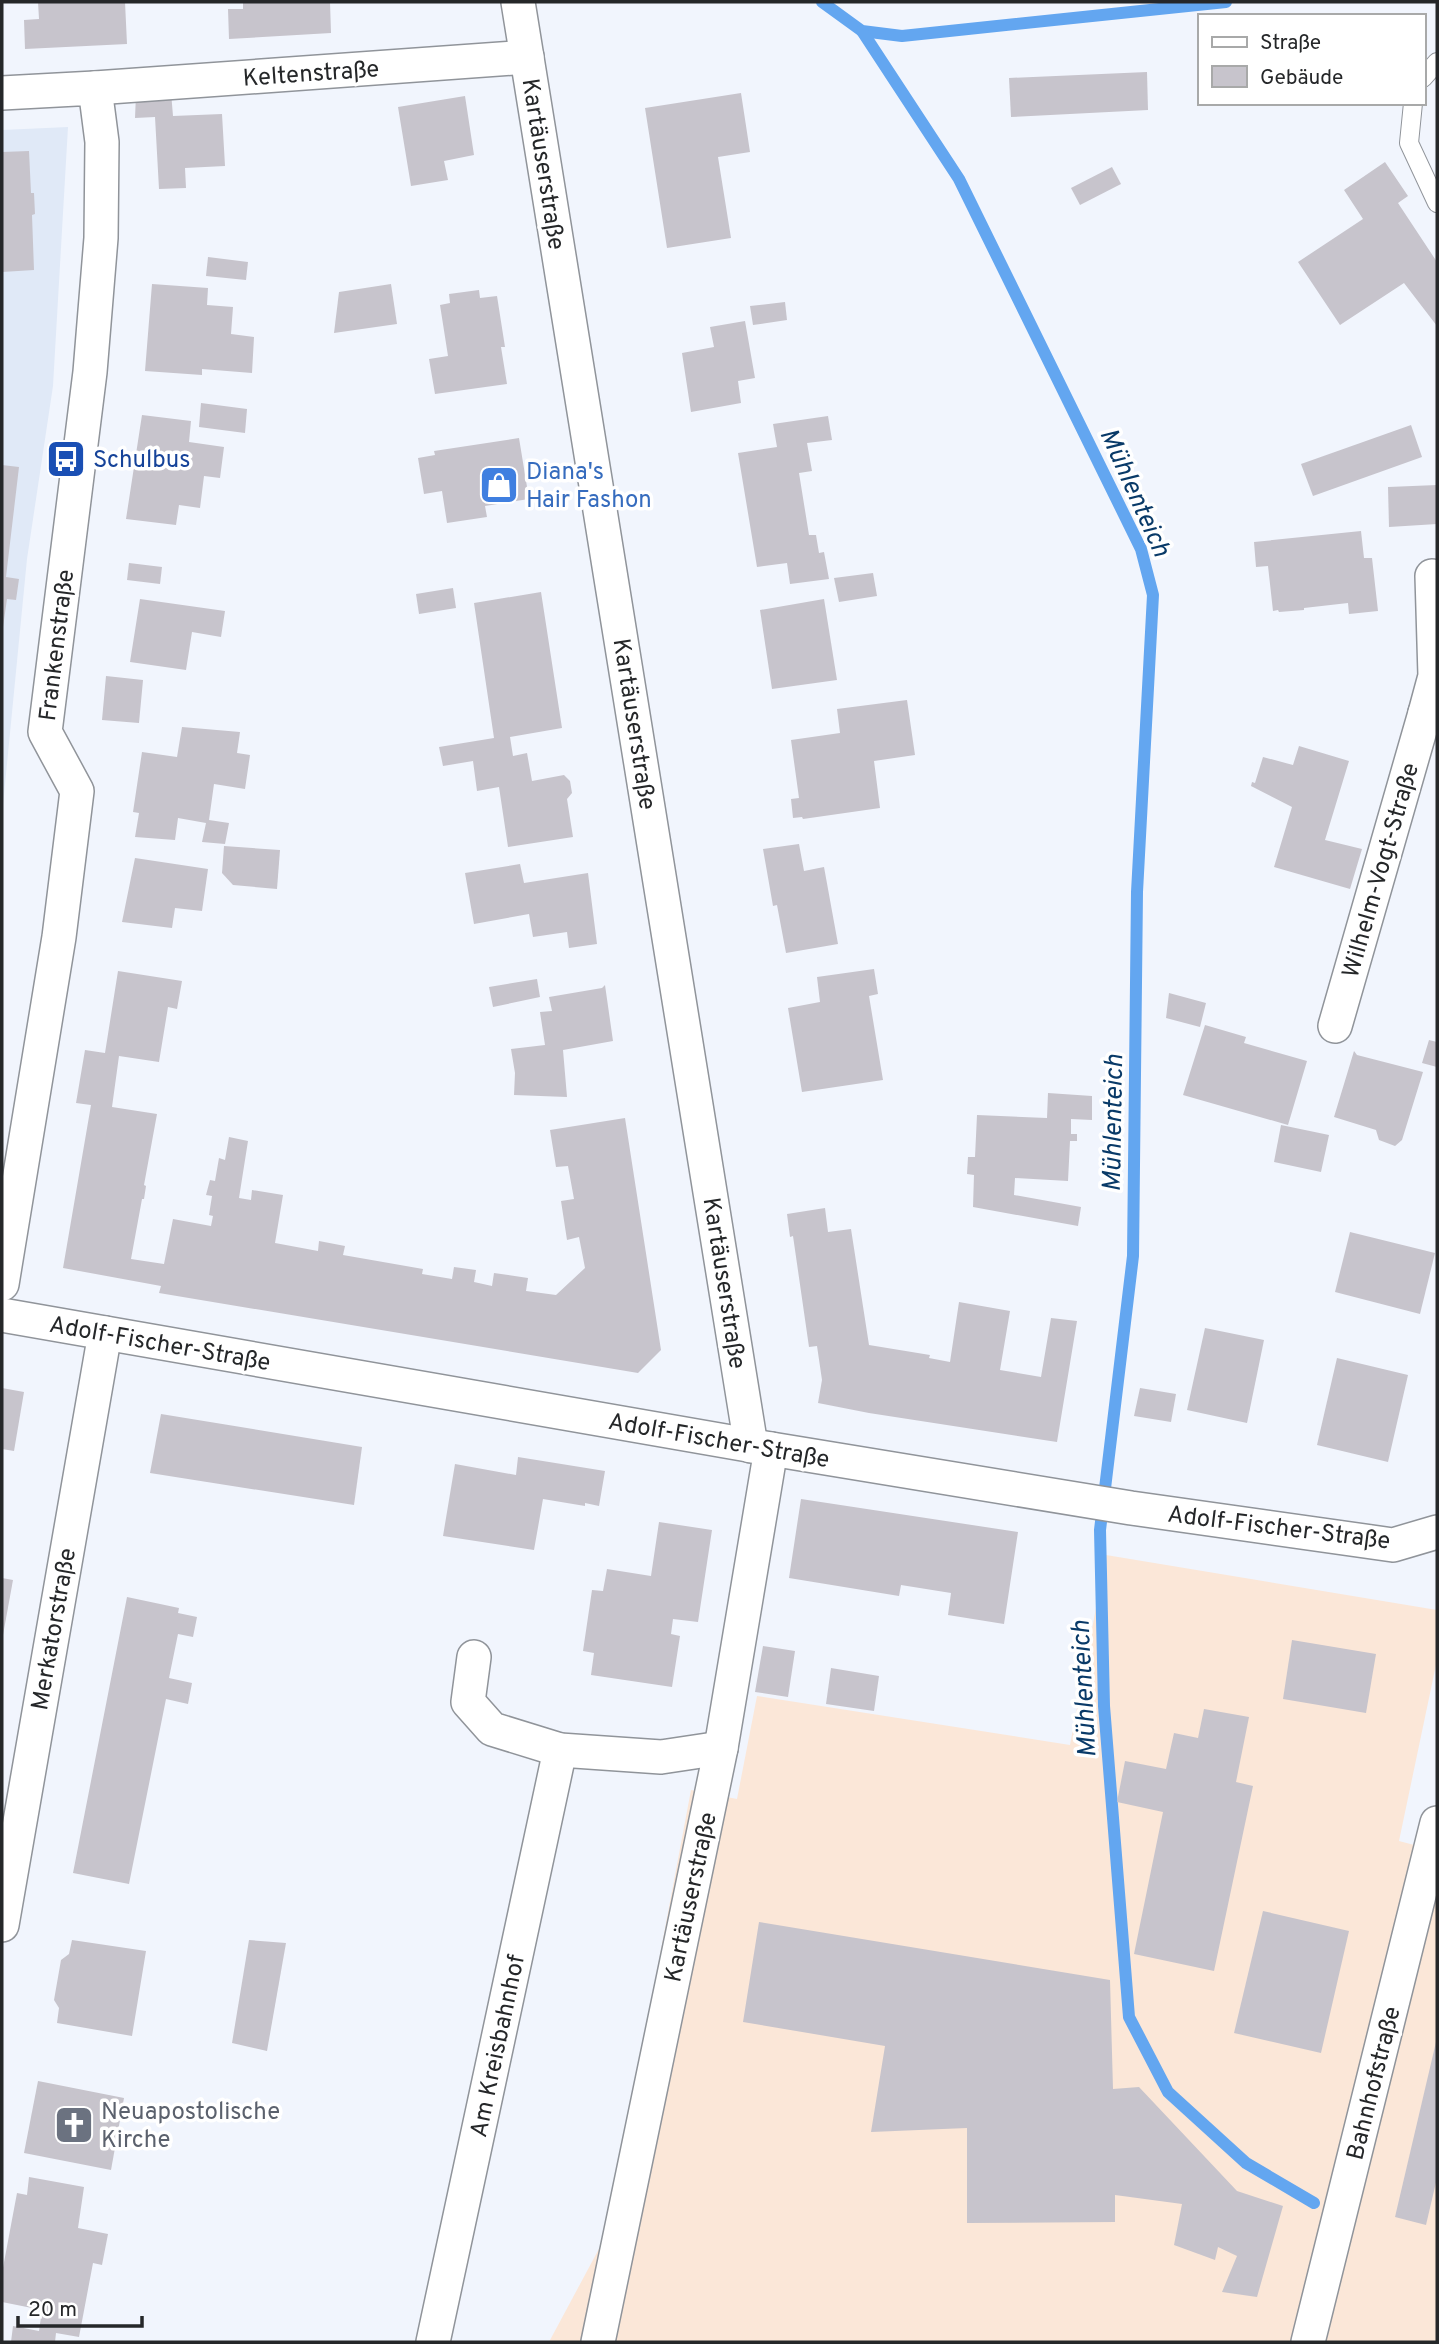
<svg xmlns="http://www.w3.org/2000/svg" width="1439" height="2344" font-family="Overpass,sans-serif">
<rect width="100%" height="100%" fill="#f1f5fd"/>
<path fill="#fbe7d8" d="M 1106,1555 L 1437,1610 L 1437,1660 L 1399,1841 L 1437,1851 L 1437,2342 L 549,2342 L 608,2232 L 691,1790 L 737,1799 L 757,1696 L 1070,1745 Z"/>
<path fill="#e0e9f7" d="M 68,127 L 53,386 L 27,559 L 2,815 L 2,130 Z"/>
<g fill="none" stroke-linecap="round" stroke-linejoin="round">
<g stroke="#63a6f0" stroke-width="12">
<path d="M 822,2 L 862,31 L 902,36 L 1226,2"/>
<path d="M 862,31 L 959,179 L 1141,549 L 1153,595 L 1137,892 L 1133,1256 L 1100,1530 L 1104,1706 L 1129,2017 L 1168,2092 L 1246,2163 L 1314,2203"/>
</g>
</g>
<g fill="#c7c4cc">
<path d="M 38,2 L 125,2 L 127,44 L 25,49 L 24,20 L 39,19 Z"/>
<path d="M 243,2 L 330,2 L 331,33 L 229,39 L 228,9 L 243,9 Z"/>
<path d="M 1147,72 L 1148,110 L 1011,117 L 1009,78 Z"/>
<path d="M 171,92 L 173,116 L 222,114 L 225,166 L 185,168 L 186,188 L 159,189 L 155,117 L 135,118 L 136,94 Z"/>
<path d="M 741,93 L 750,152 L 718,157 L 731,238 L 667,248 L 645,108 Z"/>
<path d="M 465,96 L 474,155 L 444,161 L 448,180 L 411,186 L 398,107 Z"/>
<path d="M 29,151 L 31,193 L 34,193 L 35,214 L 32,215 L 34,270 L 2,272 L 2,152 Z"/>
<path d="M 1385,162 L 1408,196 L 1398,203 L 1437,262 L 1437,326 L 1404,283 L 1340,325 L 1298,262 L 1363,219 L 1344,190 Z"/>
<path d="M 1112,167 L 1121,184 L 1080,205 L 1071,188 Z"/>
<path d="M 208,257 L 248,262 L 246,280 L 206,276 Z"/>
<path d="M 152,284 L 208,288 L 207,305 L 233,307 L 231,334 L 254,337 L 252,373 L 202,369 L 202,375 L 145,371 Z"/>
<path d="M 391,284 L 397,324 L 334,333 L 339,292 Z"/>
<path d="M 479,290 L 480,298 L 497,296 L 505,347 L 501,347 L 507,384 L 435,394 L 429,359 L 448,356 L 440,305 L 450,303 L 449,294 Z"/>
<path d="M 785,302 L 787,320 L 753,325 L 750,306 Z"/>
<path d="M 745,321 L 755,378 L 738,381 L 741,403 L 691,412 L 682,353 L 714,347 L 710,327 Z"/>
<path d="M 201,403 L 247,409 L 245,433 L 199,427 Z"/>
<path d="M 142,415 L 191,421 L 189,442 L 224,447 L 220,478 L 204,476 L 200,508 L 179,505 L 176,525 L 126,519 Z"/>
<path d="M 828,416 L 832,440 L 807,443 L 812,471 L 799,473 L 809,535 L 816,535 L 819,553 L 824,552 L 829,579 L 790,584 L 787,563 L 757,567 L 738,453 L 777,447 L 773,424 Z"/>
<path d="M 1411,425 L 1422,457 L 1313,496 L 1301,464 Z"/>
<path d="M 519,438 L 529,499 L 485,506 L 487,517 L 447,523 L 442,491 L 424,494 L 418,458 L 435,455 L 434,451 Z"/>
<path d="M 2,465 L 19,467 L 6,577 L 19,579 L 16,600 L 7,599 L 3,627 Z"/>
<path d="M 1437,485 L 1437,524 L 1389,527 L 1388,487 Z"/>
<path d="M 1361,531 L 1364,558 L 1372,558 L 1378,611 L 1349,614 L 1348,603 L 1304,608 L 1304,610 L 1279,612 L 1278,610 L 1273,611 L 1268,566 L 1256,567 L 1254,542 Z"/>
<path d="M 129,563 L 162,567 L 160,584 L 127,580 Z"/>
<path d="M 873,573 L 877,596 L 839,602 L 834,578 Z"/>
<path d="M 453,588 L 456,608 L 419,614 L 416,594 Z"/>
<path d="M 541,592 L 562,728 L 510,737 L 513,756 L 527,753 L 532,781 L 564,775 L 570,781 L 572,793 L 567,799 L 573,837 L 508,847 L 499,787 L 477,791 L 473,761 L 443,766 L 439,747 L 494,738 L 474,603 Z"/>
<path d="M 140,599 L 225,611 L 221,637 L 192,632 L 186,670 L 130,662 Z"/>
<path d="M 824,599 L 837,680 L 772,689 L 760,610 Z"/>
<path d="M 106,676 L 143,680 L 139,723 L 102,720 Z"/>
<path d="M 907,700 L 915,755 L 874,761 L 880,808 L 803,819 L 802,817 L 793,818 L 791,799 L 799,798 L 791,740 L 840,733 L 837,709 Z"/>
<path d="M 182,727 L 240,732 L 237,753 L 250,755 L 245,789 L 214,784 L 209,820 L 229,823 L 225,844 L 202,842 L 206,823 L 178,818 L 175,840 L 135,837 L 139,813 L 133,812 L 142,752 L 177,757 Z"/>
<path d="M 1299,746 L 1349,761 L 1325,840 L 1362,849 L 1350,889 L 1274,867 L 1292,807 L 1251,786 L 1252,782 L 1255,783 L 1263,757 L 1293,765 Z"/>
<path d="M 799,844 L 804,871 L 824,867 L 838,944 L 786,953 L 777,905 L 773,906 L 763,849 Z"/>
<path d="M 224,846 L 280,850 L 277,889 L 233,885 L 222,873 Z"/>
<path d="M 135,858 L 208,869 L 202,911 L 175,908 L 172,928 L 122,922 Z"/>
<path d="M 520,864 L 524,883 L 588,873 L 597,944 L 569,948 L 567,932 L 533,937 L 529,914 L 474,924 L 465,873 Z"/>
<path d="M 874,969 L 878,994 L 869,996 L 883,1080 L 802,1092 L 788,1008 L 820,1002 L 817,977 Z"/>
<path d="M 118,971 L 182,981 L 177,1009 L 168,1007 L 159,1062 L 119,1056 L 112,1107 L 157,1114 L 144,1185 L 146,1186 L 144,1199 L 142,1199 L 131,1259 L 164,1264 L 173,1219 L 211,1226 L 213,1216 L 209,1215 L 212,1196 L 206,1195 L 210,1180 L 215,1181 L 219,1158 L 225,1160 L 229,1137 L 248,1141 L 239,1198 L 251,1200 L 252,1190 L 283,1195 L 275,1243 L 318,1251 L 319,1241 L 345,1246 L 343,1255 L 423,1269 L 422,1274 L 452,1279 L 454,1267 L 476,1270 L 474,1282 L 492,1286 L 494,1273 L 528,1278 L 526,1291 L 556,1295 L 585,1268 L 579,1237 L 567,1240 L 561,1201 L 574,1199 L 568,1166 L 556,1167 L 550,1130 L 625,1118 L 661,1350 L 638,1373 L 159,1293 L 161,1286 L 63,1268 L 91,1105 L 76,1103 L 85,1050 L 105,1053 Z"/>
<path d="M 537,979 L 540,997 L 493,1007 L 489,987 Z"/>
<path d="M 605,985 L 613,1041 L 563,1050 L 567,1097 L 514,1095 L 515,1073 L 511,1049 L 545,1045 L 540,1012 L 552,1011 L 549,997 L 602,988 Z"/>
<path d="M 1169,993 L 1206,1003 L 1200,1027 L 1166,1018 Z"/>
<path d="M 1205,1025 L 1246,1037 L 1244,1043 L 1307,1061 L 1288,1125 L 1183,1095 Z"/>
<path d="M 1429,1040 L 1437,1042 L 1437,1067 L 1422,1063 Z"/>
<path d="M 1354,1051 L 1357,1055 L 1423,1072 L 1402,1140 L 1395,1146 L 1379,1140 L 1376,1130 L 1334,1117 Z"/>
<path d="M 1048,1093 L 1092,1096 L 1092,1120 L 1071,1119 L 1071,1134 L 1077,1134 L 1077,1141 L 1070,1141 L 1068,1181 L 1015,1178 L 1014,1195 L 1081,1207 L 1078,1226 L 973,1207 L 974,1175 L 967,1174 L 968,1157 L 975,1157 L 977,1115 L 1047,1118 Z"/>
<path d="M 1281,1125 L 1329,1135 L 1321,1172 L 1274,1162 Z"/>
<path d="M 825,1208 L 828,1232 L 851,1229 L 869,1345 L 930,1355 L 929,1358 L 950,1362 L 959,1302 L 1010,1311 L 1000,1370 L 1041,1377 L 1051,1318 L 1077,1321 L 1057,1442 L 869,1413 L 818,1403 L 822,1380 L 817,1346 L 809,1347 L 793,1236 L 790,1237 L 787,1214 Z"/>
<path d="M 1350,1232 L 1435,1253 L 1420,1314 L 1335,1292 Z"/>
<path d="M 1205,1328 L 1264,1340 L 1247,1423 L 1187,1410 Z"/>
<path d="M 1337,1358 L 1408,1375 L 1388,1462 L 1317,1445 Z"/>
<path d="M 2,1388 L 24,1392 L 14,1451 L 2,1449 Z"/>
<path d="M 1140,1388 L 1176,1394 L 1171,1422 L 1134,1416 Z"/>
<path d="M 161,1414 L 362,1447 L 354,1505 L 150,1473 Z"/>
<path d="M 518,1457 L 605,1471 L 599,1506 L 585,1503 L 585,1506 L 543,1499 L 534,1550 L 443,1536 L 455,1464 L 516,1475 Z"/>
<path d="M 801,1499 L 1018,1532 L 1004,1624 L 948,1615 L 951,1593 L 901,1585 L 899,1596 L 789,1578 Z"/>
<path d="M 659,1522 L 712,1530 L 698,1622 L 673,1619 L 671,1634 L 680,1636 L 672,1687 L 591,1675 L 594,1653 L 583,1651 L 592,1590 L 603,1591 L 607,1569 L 651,1576 Z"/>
<path d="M 2,1578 L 13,1580 L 3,1635 L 2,1635 Z"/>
<path d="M 127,1597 L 179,1608 L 178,1613 L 197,1617 L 193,1637 L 178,1634 L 169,1678 L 192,1683 L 188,1704 L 166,1699 L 129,1884 L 73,1873 Z"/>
<path d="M 1292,1640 L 1376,1654 L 1366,1713 L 1283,1699 Z"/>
<path d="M 763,1646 L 795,1651 L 788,1697 L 755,1692 Z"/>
<path d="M 831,1668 L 879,1676 L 874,1711 L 826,1704 Z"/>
<path d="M 1204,1709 L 1249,1717 L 1236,1782 L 1253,1786 L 1214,1971 L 1134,1954 L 1163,1812 L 1117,1802 L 1125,1761 L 1166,1769 L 1174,1733 L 1198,1738 Z"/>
<path d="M 1263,1911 L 1349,1931 L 1321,2053 L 1234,2033 Z"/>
<path d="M 759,1922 L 1110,1980 L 1113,2089 L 1139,2087 L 1237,2191 L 1283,2206 L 1257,2297 L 1222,2292 L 1237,2256 L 1218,2247 L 1215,2260 L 1174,2245 L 1182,2204 L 1115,2195 L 1115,2222 L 967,2223 L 967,2128 L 871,2132 L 885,2046 L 743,2022 Z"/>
<path d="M 72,1940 L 146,1951 L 132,2036 L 57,2023 L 59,2008 L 54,2000 L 61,1960 L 69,1954 Z"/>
<path d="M 249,1940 L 286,1943 L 267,2051 L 232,2043 Z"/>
<path d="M 1436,2042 L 1437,2178 L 1426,2225 L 1395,2217 Z"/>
<path d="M 38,2081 L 124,2098 L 111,2170 L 24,2153 Z"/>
<path d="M 29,2177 L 84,2187 L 78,2228 L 108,2234 L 102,2265 L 93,2263 L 79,2337 L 56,2333 L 55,2342 L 11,2342 L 13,2326 L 39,2331 L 42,2310 L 2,2302 L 2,2273 L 17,2193 L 27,2195 Z"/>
</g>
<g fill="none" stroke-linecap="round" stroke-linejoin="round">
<g stroke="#90949a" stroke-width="20">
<g id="lane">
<path d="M 1423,78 L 1437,62"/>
<path d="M 1413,103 L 1409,143 L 1437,203"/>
</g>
</g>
<g stroke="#90949a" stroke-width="36">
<g id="street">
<path d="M 518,2 L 751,1446"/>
<path d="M 95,88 L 527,57"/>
<path d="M 2,93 L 95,88 L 102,142 L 101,238 L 90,372 L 45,732 L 77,791 L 59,937 L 2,1284"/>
<path d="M 1432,576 L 1435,676 L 1425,713 L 1437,717"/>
<path d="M 1335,1026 L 1425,713"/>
<path d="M 2,1315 L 771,1449 L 1131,1508 L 1393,1545 L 1437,1532"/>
<path d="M 474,1657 L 468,1702 L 492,1729 L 560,1750 L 661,1757 L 721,1748"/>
<path d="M 2,1925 L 105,1333"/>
<path d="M 433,2342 L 560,1750"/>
<path d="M 598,2342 L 721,1748 L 771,1449"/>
<path d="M 1308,2342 L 1437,1823"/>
</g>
</g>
<use href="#lane" stroke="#fff" stroke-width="18"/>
<use href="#street" stroke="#fff" stroke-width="33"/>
</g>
<defs>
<g id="bus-square" transform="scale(2.0125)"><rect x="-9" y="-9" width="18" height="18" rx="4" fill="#1a4fb4" stroke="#fff"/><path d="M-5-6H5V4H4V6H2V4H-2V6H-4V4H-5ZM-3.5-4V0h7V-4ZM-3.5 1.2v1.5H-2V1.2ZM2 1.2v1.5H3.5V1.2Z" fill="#fff"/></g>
<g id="shop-square" transform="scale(2.0125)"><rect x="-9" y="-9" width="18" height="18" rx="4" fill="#3f7fe0" stroke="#fff"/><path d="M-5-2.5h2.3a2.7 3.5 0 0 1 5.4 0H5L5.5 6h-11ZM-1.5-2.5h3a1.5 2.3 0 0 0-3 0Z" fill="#fff"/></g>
<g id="church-square" transform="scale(2.0125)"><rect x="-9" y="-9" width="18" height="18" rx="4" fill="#6b7280" stroke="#fff"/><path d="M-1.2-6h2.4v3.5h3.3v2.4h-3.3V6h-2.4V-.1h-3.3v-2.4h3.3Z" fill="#fff"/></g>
</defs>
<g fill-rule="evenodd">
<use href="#bus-square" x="66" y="459"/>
<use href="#shop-square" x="499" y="485"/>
<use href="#church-square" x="74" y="2125"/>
</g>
<g text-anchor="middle" stroke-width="7" stroke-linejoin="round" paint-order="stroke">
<g font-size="24" fill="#252729" stroke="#fff">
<text transform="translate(311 73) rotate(-4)" y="8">Keltenstraße</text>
<text transform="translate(544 164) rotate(81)" y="8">Kartäuserstraße</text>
<text transform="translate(56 645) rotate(-83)" y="8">Frankenstraße</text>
<text transform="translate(635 724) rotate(81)" y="8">Kartäuserstraße</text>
<text transform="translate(1380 870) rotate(-74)" y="8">Wilhelm-Vogt-Straße</text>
<text transform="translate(725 1283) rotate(81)" y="8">Kartäuserstraße</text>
<text transform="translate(160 1343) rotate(10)" y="8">Adolf-Fischer-Straße</text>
<text transform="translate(719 1440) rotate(10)" y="8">Adolf-Fischer-Straße</text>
<text transform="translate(1279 1527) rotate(7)" y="8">Adolf-Fischer-Straße</text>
<text transform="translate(53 1629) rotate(-80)" y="8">Merkatorstraße</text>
<text transform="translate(690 1897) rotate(-78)" y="8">Kartäuserstraße</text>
<text transform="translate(497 2046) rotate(-78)" y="8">Am Kreisbahnhof</text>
<text transform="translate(1373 2083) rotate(-76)" y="8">Bahnhofstraße</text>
</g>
<g font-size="24" fill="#164399" stroke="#fff" text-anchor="start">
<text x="93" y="467">Schulbus</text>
</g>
<g font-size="24" fill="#366cbe" stroke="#fff" text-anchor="start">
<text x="526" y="479">Diana's<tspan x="526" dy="28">Hair Fashon</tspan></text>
</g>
<g font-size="24" fill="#5b616d" stroke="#fff" text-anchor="start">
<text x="101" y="2119">Neuapostolische<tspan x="101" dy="28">Kirche</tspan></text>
</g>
<g font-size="26" font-style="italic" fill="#093a68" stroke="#fff">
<text transform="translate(1136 492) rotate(66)" y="9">Mühlenteich</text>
<text transform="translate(1112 1123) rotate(-89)" y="9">Mühlenteich</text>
<text transform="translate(1083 1689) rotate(-93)" y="9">Mühlenteich</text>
</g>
</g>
<rect width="1439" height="2344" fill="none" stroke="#252729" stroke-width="7"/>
<rect x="1198" y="14" width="228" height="91" fill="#ffffff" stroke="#a8a9a9" stroke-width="2"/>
<rect x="1212" y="37" width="35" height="10" fill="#ffffff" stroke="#a8a9a9" stroke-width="2"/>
<text x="1260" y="49" font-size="21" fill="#252729">Straße</text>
<rect x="1212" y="66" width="35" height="21" fill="#c7c4cc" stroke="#a8a9a9" stroke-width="2"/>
<text x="1260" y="84" font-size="21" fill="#252729">Gebäude</text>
<path d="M18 2316v10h124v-10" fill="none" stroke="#252729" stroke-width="3.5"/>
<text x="28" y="2316" font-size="21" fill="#252729" stroke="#ffffff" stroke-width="5" paint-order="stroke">20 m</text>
</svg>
